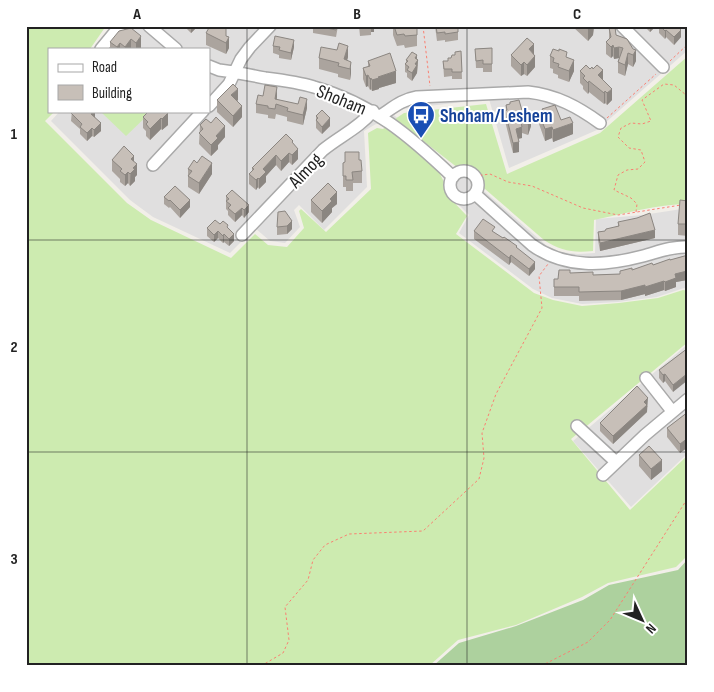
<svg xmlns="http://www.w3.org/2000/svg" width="714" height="692" viewBox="0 0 714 692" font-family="'Sofia Sans Condensed',sans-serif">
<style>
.residential{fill:#e0dfdf}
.grass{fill:#cdebb0}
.forest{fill:#add19e}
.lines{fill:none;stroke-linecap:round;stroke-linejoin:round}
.minor-casing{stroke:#a9a9a9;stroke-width:14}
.path{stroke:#fa8072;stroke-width:1;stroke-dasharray:2.5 2.5;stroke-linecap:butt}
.minor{stroke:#fff;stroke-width:11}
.wall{fill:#aba49e}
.shaded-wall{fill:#8b8681}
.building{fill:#c7bfb8;stroke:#8b8681}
.grid{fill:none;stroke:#222;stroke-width:1;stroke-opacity:0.55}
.labels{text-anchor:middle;stroke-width:4;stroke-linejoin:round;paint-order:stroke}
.street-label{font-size:19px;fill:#222;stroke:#fff}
.transit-label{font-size:19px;font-weight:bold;fill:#164399;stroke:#fff;text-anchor:start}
.neatline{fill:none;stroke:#222;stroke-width:2}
.grid-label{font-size:16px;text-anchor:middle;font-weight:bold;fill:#222}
</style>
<rect width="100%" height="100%" fill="#f2efe9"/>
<!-- residential -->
<path class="residential" d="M111,26H688V50L597,130L509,168L489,99L402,109L394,115L452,167L484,191L546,245L560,252L578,254L595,253L596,219L643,215L688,208V289L684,288L657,297L618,302L582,304L552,298L533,289L459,233L469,215L449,195L447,186L439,169L386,121L382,124H376L364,131L367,187L324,230L299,205L294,210L300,227L285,243L270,241L255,228L230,253L153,217L130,200L51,121L60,111H209V49H95Z
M688,344V453L631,507L573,441Z"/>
<!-- grass -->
<path class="grass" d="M26,26H106L90,49H49V111H55L45,121L127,203L151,220L231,258L255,234L268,245L287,247L304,228L299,211L301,209L326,232L371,189L368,133L377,128L383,129L388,125L438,170L444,182L447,195L467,216L456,234L534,293L553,300L582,306L619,303L658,298L683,290L688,291V342L571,439L630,510L688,455V555L676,567L608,583L582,597L516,625L458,640L429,666H26Z
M688,56V204C657,204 624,214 594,220L593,251C573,253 561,251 544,240L485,189L395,119L404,113L486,104L507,174L600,133Z
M103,111H152L126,136L102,113Z"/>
<!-- forest -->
<path class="forest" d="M688,559V663L684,666H433L459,643L516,626L583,600L609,585L678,570Z"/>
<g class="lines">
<defs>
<path id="minor" d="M149,26L176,49
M622,26L663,67
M101,49L120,26
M209,66L219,70C235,72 250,75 265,78C281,80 298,82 314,87C373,104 410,136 453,177
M209,106L229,84L241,59L250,47L270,26
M380,116C394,107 401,100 417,97L528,92C556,95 578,107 600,123
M153,165L203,111
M450 185a14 14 0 1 1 28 0a14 14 0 1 1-28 0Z
M475,194L532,245C565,269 605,266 643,256C658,252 672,246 688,247
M242,235L323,150C340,136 359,128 373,111
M646,378L672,411
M577,426L616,462
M603,475L645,435L688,399"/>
</defs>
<!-- minor casing -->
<use href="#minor" class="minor-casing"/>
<!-- path -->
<path class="path" d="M423,26L430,86
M670,61L688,44
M607,118L656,74
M475,176L490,174L508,182L532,186L583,208L618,215L681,205
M636,212L637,204L631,198L614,190L618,175L627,170L638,169L645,162L641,150L629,148L618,137L621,128L631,123L642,124L651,121L642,100L664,84L674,85L686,95L688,93
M261,666L283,653L289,640L285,607L308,580L313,560L325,545L349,534L423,531L479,479L484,458L482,433L496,394L542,308L539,276L548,264
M541,666L588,642L610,620L684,504L688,495"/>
<!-- minor -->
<use href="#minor" class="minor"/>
</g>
<!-- wall -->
<path class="wall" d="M184,26H198L191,33Z
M313,26H338L336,37L313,33Z
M359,26H374V32H371V35L360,36Z
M393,26H417V46L405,48L404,45L397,46L393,35Z
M435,26H458V40L445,42V40L437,41Z
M572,26H594L593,35L588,41Z
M644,26H656L650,32Z
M659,26H677L681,37L674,45L666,37L665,39L659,33Z
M131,28L141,48L140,49H110V42Z
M609,28L616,35L627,39L636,61L633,67L628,64L625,76L618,73V62L619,58L614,59L613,56L611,58L606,54V42L609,39Z
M206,33L226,36L229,48L226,54L206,45Z
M273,46L294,47L291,60L279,58V55L273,53Z
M492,48V72H483V68H476L475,49Z
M461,51L462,79H452V76L444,77L443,61H448L455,55Z
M511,55H534L535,67L527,76L524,74L521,76L511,66Z
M550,56L567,57L574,71L569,82L558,78V75L553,73V69L550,68Z
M348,57L347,60L351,73L350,80L338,77V74L319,69V58Z
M417,59L418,60L417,73L412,81L407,77V73L405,72V64L406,62V60Z
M368,61L396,83L379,88V89L372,91L371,89L370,90L368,86L366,87L363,79V68L368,67Z
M580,71L603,80L612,100L607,105L605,103L604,104L589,92L588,94L583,89V86L580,83Z
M263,96L277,97V100L307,108L303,125L287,121V117L276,114L275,119L268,118V115L256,113V104Z
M217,100H238L237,101L242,117L233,127L217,112Z
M506,105L523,114L531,126L528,135L522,133V138L518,139L519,152L513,153L505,121Z
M542,109L561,120L573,134L553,142L552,138L545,141L539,124V113L542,112Z
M72,111H95V117L101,131L94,137L92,136L87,141L80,134V129L71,121Z
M166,111L168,125L162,130L161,129L150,140L146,136V131L143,128V117Z
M316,116L330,126L322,134L316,128Z
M200,125L225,137L218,145V149L211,156L199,144Z
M293,144L298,159L292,165L289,162L281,171L276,165L266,176V182L259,189L258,187L256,190L249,184V174L252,171V168Z
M345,152L359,160L362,171V183H353V191H346V187H343V163L345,162Z
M112,160L134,162L137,175L135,177V181L130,186L128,183L125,186L120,182V179L112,171Z
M188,169L212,174L199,194L188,187Z
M226,196L249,212L244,218L242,215L235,222L228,215V211L226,209Z
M164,197L190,207L180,218L170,207L169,208L164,204Z
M311,200L337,204L332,208V212L322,223L311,212Z
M688,201V236L678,235V224Z
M292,221V229L287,234L277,235V227Z
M618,222L655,238L600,251L598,240V232L605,231L618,226Z
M220,224L228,228L234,241L229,246L224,242L223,243L218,238L214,242L207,236V228Z
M474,231L495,233L517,248L535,269L529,276L511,262L509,265L474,239Z
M688,255V280H687L676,282V287L665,291L664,290L645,296V294L621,300L579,301V296H554V279H558L570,273L593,275L620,274V271L632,270L653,265Z
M688,348L673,392L665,381L663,383L659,378V370Z
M648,406L647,407V412L613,444L600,431V423Z
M688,412V447L680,453L667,437V428Z
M639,455L662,471L651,480L639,466Z"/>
<!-- shaded-wall -->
<path class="shaded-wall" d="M191,26H198L191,33Z
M226,26V42L229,37V48L226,54Z
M371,26H374V32H371Z
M591,26H594L593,35L588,41V29Z
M650,26H656L650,32Z
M666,30V37L665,39V31Z
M681,30V37L674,45V37Z
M141,36V48L140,49H136V43Z
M131,39V49H125V47Z
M294,40V47L291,60V53Z
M120,43V49H117V47Z
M534,44V55L529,49Z
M613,45V56L611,58V47Z
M348,46V57L345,68L344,59Z
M619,47V58L614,59V48Z
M636,50V61L633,67V55Z
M628,53V64L625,76V65Z
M417,55V61L418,60L417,73L412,81V73L415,58Z
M535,56V67L527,76V65Z
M574,60V71L569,82V71Z
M351,62V73L350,80V69Z
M524,62V74L521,76V65Z
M603,70V81L598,75Z
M396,71V83L379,88V89L372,91V80L378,77Z
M368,75V86L366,87V76Z
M371,78V89L370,90V79Z
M589,81V92L588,94V83Z
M277,87V97L275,109V99Z
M238,89V100L231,107V95Z
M612,89V100L607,105V93Z
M605,91V103L604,104V93Z
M307,99V108L303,125V115Z
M242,106V117L233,127V116Z
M93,111H95V117L91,121V114Z
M168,113V125L162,130V119Z
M531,116V126L528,135V124Z
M161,118V129L150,140V129Z
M330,118V126L322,134V127Z
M101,123V131L94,137V130Z
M573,123V134L553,142V130Z
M225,126V137L218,145V149L211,156V145L216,136Z
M522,127V138L516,139V129Z
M552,127V138L545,141V129Z
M92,128V136L87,141V133Z
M519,142V152L513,153V143Z
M298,149V159L292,165V155Z
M289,153V162L281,171V161Z
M276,155V165L266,176V182L259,189V179L263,169Z
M134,156V167L137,164V175L135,177V181L130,186L131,159Z
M212,163V174L199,194V183Z
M128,172V183L125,186V175Z
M258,178V187L256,190V180Z
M337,192V204L332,208V212L322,223V211L330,199Z
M190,200V207L180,218V210Z
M249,205V212L244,218V210Z
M242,208V215L235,222V214Z
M292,221V229L287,234V226Z
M655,230V238L600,251V243Z
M218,231V238L214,242V235Z
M224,234V242L223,243V236Z
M234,234V241L229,246V239Z
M511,255V262L509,265V258Z
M535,262V269L529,276V269Z
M687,271V280L676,282V287L665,291V282L675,274Z
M664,281V290L645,296V287Z
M645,285V294L621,300V291Z
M688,373V380L673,392V385Z
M665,374V381L663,383V375Z
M648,398L647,412L613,444V436Z
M688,438V447L680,453V444Z
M662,460V471L651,480V469Z"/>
<!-- building -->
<path class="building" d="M210,26H226V36L229,37L226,43L206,33Z
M317,26H337L336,30Z
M394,26H417V35L405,36L404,34L397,35Z
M436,26H458V32L445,34V32L437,33Z
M584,26H591L588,29Z
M660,26H677L681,30L674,37L666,30L665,31Z
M615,27L616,35L627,39L633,49L636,50L633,55L628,53L625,65L618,62L623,48L619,47L614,48L613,45L611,47L606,42L611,37L609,28Z
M131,28L141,36L136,43L131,39L125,47L120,43L117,47L110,42L119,31Z
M275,36L294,40L291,53L279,50L280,47L273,46Z
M527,38L534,44L529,49L535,56L527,65L524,62L521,65L511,55Z
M339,43L348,46L344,59L351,62L350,69L338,66L339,63L319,58L321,47L337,50Z
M492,48V64H483V60L476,61L475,49Z
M553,49L559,51V49L567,52L566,57L574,60L569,71L558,67L559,64L553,62L554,58L550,56Z
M461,51L462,72H452V69H444L443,61H448V58H451L452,55H455V52Z
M412,52L417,55L415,58L418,60L415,64L417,65L412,73L407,70L409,67L405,64L408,61L406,60Z
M390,53L396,71L378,77L379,78L372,80L371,78L370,79L368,75L366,76L363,68L370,66L368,61Z
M586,65L590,69L592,67L593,69L597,65L603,70L598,75L612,89L607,93L605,91L604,93L589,81L588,83L583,78L585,76L580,71Z
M233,84L238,89L231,95L242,106L233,116L217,100Z
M265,85L277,87L275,99L298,104L300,97L307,99L303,115L287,111L288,108L276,104L275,109L268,108V106L256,104L258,95L263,96Z
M519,100L523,114L531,116L528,124L521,122L522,127L516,129L519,142L513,143L505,111L507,110L506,105L510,104V102Z
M555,105L561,120L570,117L573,123L553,130L552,127L545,129L539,113L543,111L542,109Z
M322,110L330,118L322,127L316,120L318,118L316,116Z
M73,111H93L91,114L101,123L94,130L92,128L87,133L80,127L82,124L71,113Z
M149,111H166L168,113L162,119L161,118L150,129L146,124L148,122L143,117Z
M216,117L225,126L216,136L218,138L211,145L199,133L203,129L200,125L206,119L211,123Z
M286,134L293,141L292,142L298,149L292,155L289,153L281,161L276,155L263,169L266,172L259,179L258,178L256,180L249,174L254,169L252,168Z
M124,146L134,156L131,159L137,164L133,168L135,169L130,174L128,172L125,175L120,171L122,169L112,160Z
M345,152H359V160H361L362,171L352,172L353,180H346V176H343V163L345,162Z
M202,156L212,163L199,183L188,176L192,171L188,169L194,160L197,163Z
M328,183L337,192L330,199L332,201L322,211L311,200Z
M175,186L190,200L180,210L170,200L169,201L164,197Z
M232,190L249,205L244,210L242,208L235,214L228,208L231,205L226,201L229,199L226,196Z
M680,200L688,201V224H678Z
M285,211L292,221L287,226L277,227L278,212Z
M650,213L655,230L600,243L598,232L605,231L606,229L619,226L618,222L637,218Z
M483,219L495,227L492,231L503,238L504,237L517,246L516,247L535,262L529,269L511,255L509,258L474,231Z
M215,220L220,224L223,221L228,225L227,227L234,234L229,239L224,234L223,236L218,231L214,235L207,228Z
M688,255V271H687L675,274L676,278L665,282L664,281L645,287V285L621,291L579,292V287H554V279H558L559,270H570V273L593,272V275L620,274V271L632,268V270L652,263L653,265L670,259V260Z
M688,348V373L673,385L665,374L663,375L659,370Z
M637,386L648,398L644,402L647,405L613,436L600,423Z
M688,412V438L680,444L667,428Z
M649,446L662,460L651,469L639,455Z"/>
<!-- grid -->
<path class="grid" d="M247,26V666M467,26V666M26,240H688M26,452H688"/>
<!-- icons -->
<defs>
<symbol id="bus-pin" viewBox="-11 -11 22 30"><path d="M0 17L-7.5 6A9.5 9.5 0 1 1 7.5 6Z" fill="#1a4fb4" stroke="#fff"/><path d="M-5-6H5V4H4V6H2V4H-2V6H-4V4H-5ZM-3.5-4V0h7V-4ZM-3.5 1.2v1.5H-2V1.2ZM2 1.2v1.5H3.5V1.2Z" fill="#fff"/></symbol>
</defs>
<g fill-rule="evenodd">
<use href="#bus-pin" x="405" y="99" width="32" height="43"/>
</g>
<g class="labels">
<!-- street labels -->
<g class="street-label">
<text transform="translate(342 99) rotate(22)" y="7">Shoham</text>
<text transform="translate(305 170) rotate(-46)" y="7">Almog</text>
</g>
<!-- transit labels -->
<g class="transit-label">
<text x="440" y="122">Shoham/Leshem</text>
</g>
</g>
<!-- border -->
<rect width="714" height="692" fill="none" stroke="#ffffff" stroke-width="55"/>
<!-- legend -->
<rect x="48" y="48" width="162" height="65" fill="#ffffff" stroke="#a7a7a7"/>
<rect x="58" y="64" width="25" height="8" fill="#ffffff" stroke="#a7a7a7"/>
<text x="92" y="72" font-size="15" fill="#222222">Road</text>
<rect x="58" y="85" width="25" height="15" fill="#c7bfb8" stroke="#a7a7a7"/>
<text x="92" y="98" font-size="15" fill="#222222">Building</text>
<!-- north arrow -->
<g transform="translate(642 620) rotate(134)" stroke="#ffffff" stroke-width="4" paint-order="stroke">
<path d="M0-4L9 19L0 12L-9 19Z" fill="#222222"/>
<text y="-8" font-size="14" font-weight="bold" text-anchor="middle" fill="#222222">N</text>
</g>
<rect x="28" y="28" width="658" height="636" class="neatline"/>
<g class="grid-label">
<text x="137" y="19">A</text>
<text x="357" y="19">B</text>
<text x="577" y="19">C</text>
<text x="14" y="139">1</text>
<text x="14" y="352">2</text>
<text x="14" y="564">3</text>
</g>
</svg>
